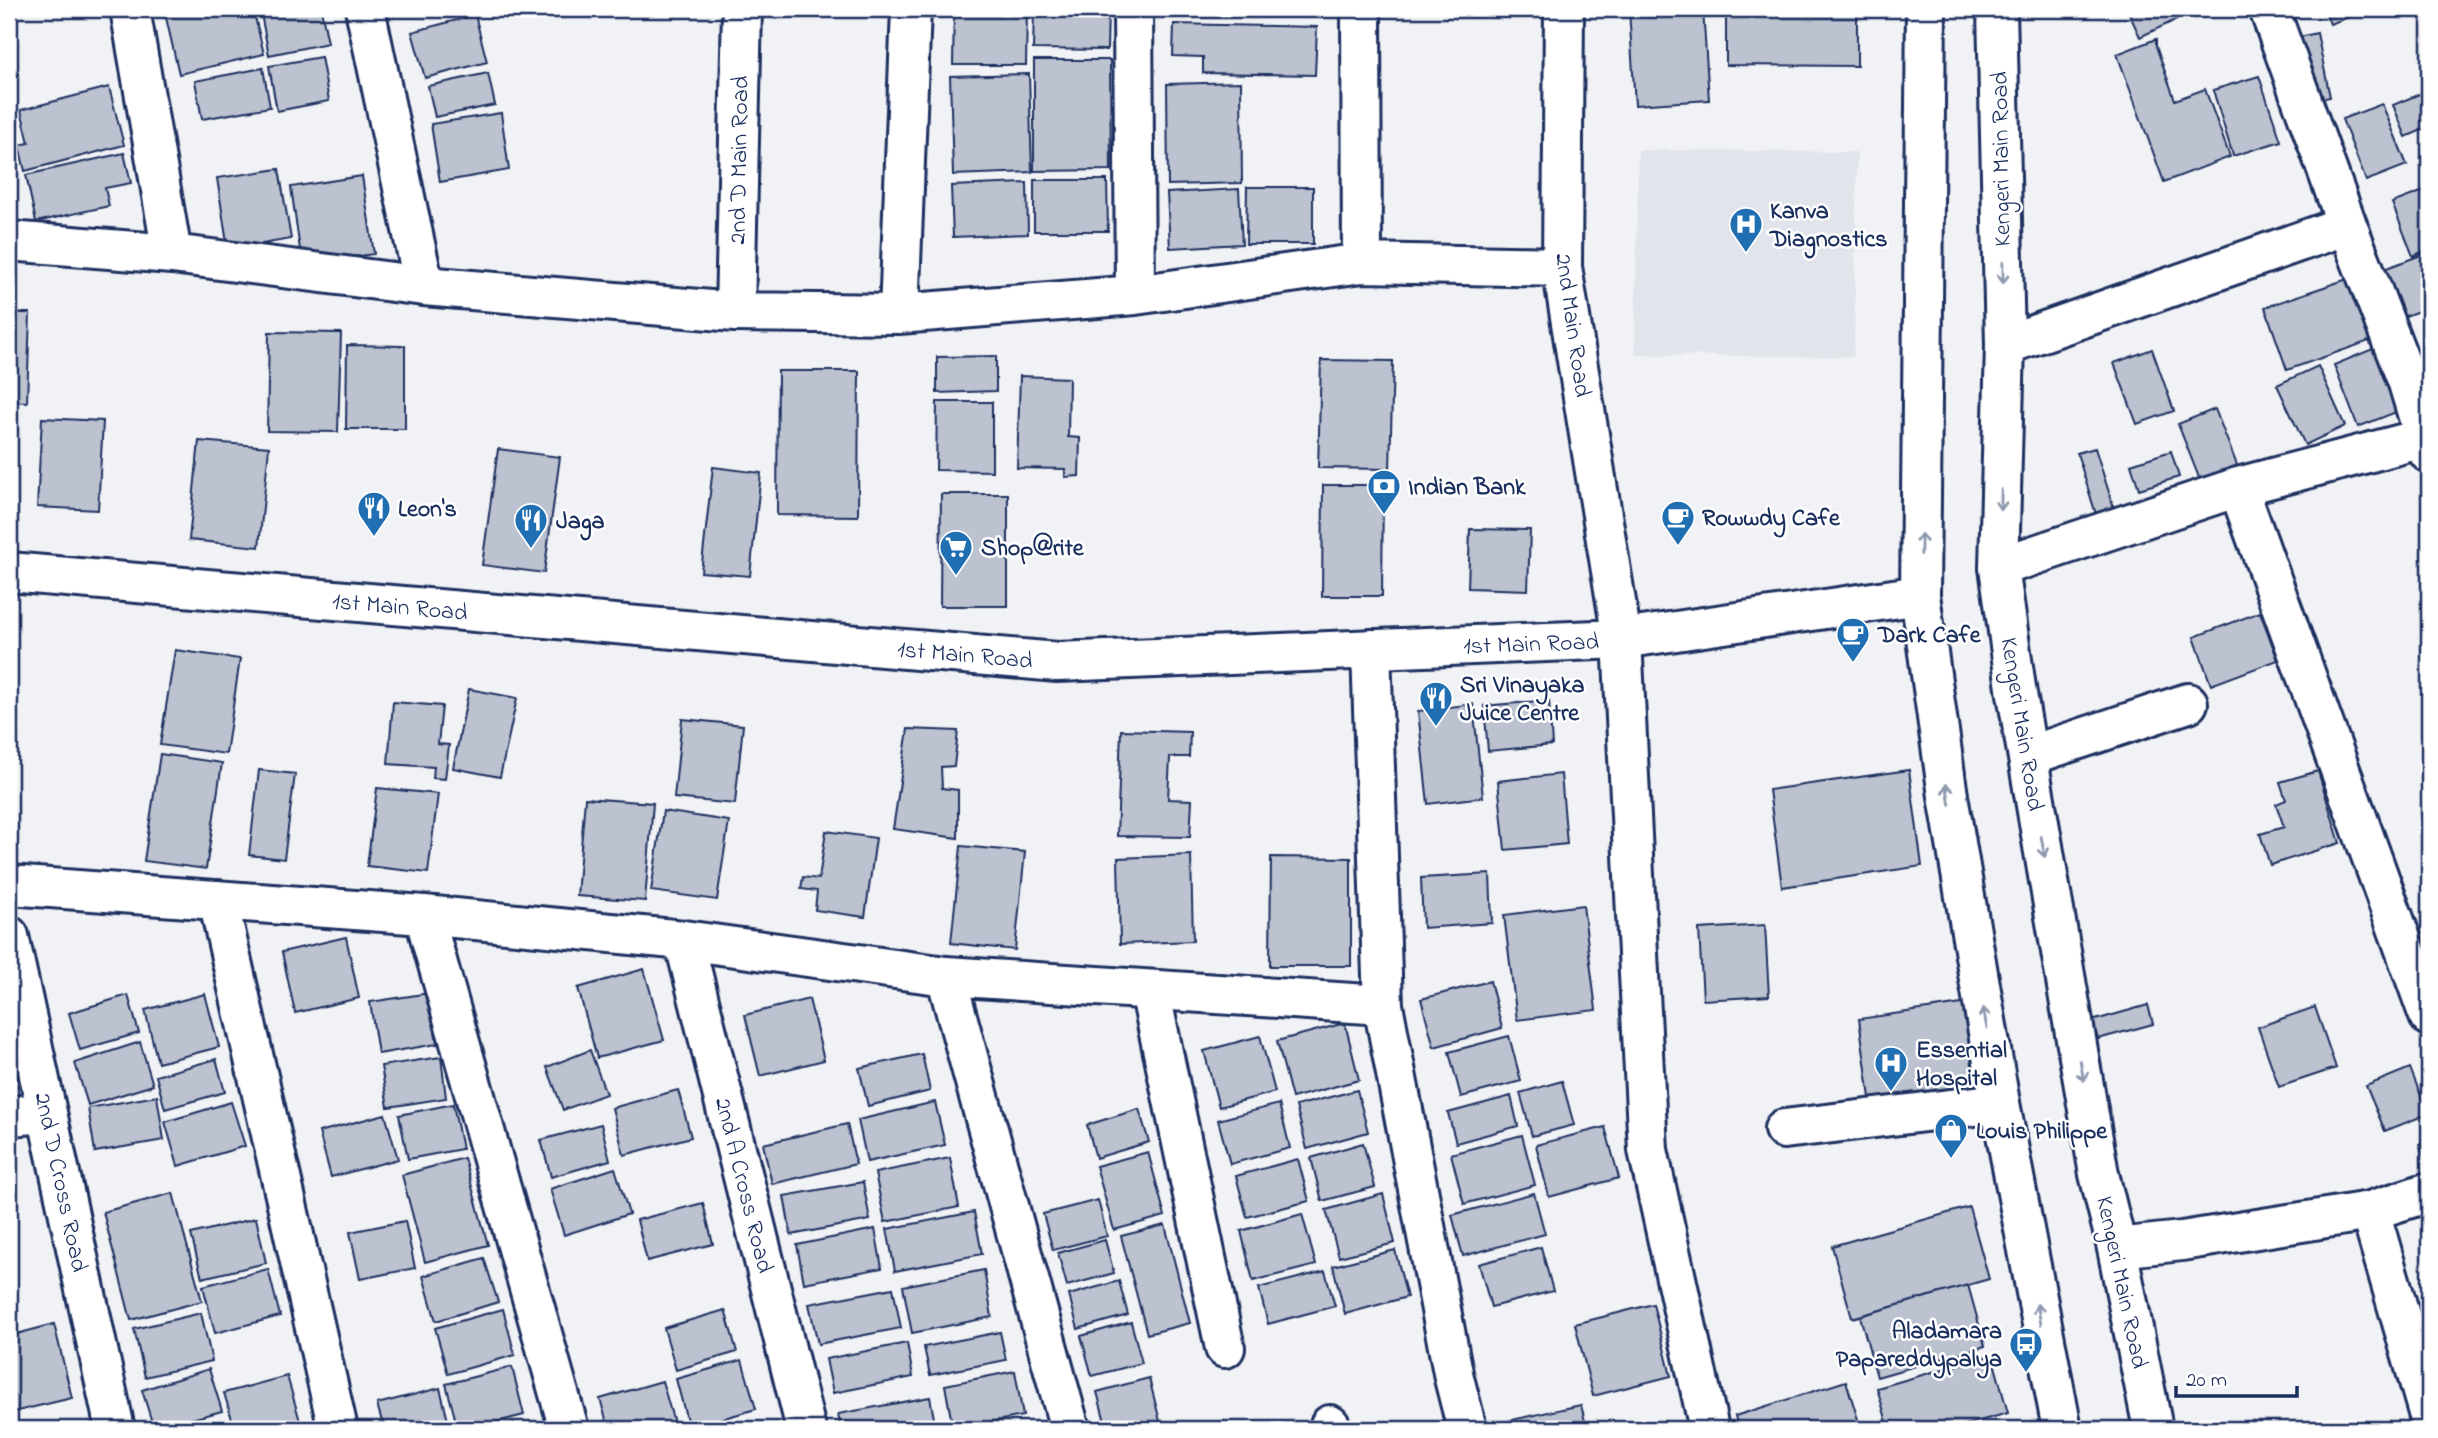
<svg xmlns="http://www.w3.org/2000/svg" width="2438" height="1438" viewBox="0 0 2438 1438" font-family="'Indie Flower',sans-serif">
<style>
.built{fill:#e1e4ea}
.green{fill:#d2d6df;stroke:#76829e;stroke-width:2}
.building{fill:#bcc2d0;stroke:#1b2f5e;stroke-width:2}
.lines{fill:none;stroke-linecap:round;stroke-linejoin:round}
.minor-casing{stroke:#1b2f5e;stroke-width:44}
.major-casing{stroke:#1b2f5e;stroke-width:44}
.minor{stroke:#fff;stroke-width:38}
.major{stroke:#fff;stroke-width:38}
.oneway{stroke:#8d97ae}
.labels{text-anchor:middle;stroke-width:5;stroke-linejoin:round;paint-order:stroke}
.street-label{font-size:24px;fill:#1b2f5e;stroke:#fff}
.poi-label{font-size:24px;font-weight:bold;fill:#1b2f5e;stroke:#fff;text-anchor:start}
</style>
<rect width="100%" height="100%" fill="#f1f2f5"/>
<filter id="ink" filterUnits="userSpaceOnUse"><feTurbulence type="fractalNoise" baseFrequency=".0143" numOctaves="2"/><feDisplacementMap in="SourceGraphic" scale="14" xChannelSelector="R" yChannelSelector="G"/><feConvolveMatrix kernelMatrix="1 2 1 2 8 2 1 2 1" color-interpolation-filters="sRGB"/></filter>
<g filter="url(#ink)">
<!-- built -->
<path class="built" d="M1638,150L1857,152L1854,357L1635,355Z"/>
<!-- green -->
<path class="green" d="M9,1027L25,1086L9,1087Z"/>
<!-- building -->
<path class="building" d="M164,9H253L264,54L179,74Z
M260,9H321L328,43L269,55Z
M954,9H1027L1026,65H953Z
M1034,9H1108L1107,50L1033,49Z
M1174,9H1236V16L1174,17Z
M1249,9H1273V13L1249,14Z
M1629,9H1703L1709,100L1635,105Z
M2127,9H2178L2182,17L2140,37Z
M2324,9H2371L2330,24Z
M1726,11H1857V66L1726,65Z
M475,15L487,62L425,78L412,32Z
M1174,24L1317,27L1315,75L1203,73V57L1173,56Z
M2317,33L2330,97L2309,101L2295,38Z
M2156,39V46L2175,100L2205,89L2230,157L2164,182L2117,54Z
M321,57L329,101L277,111L269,66Z
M1034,60H1110L1111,170L1034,171Z
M263,68L270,107L202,119L195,81Z
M488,73L495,105L435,117L428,86Z
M1029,74L1032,172L953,175L950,76Z
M2259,76L2281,141L2233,156L2213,90Z
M1241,82L1242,183L1168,185L1167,84Z
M109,87L124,145L25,171L19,145L29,143L21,110Z
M2429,90V127L2406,137L2393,105Z
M2382,104L2407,165L2366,181L2342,119Z
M501,113L509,170L440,182L431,124Z
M124,153L131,183L105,188L109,206L36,222L26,175Z
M279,169L291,239L228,250L217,178Z
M362,176L374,254L302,264L291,187Z
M1034,180H1107L1108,231H1034Z
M1027,183L1028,234L953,237L951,186Z
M1247,187H1313V244H1246Z
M1239,189L1242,244L1170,248L1167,193Z
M2429,189V249L2413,256L2392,203Z
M2429,252V307L2403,317L2384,269Z
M2356,276L2378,338L2287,370L2265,307Z
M2429,311V335L2421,315Z
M9,313H30L27,402L9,401Z
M269,332L341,333L338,432L267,431Z
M347,345L405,346V429H346Z
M2380,346L2404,409L2358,427L2334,365Z
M2152,349L2174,411L2137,424L2114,363Z
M996,356V391L937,393V357Z
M1321,360L1393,361L1390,469L1318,468Z
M2318,366L2345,426L2305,445L2277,385Z
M778,371H859L858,516L777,515Z
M1020,376L1069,378L1068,437L1080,438L1079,476L1065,477V469L1017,468Z
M937,402H992V471L936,470Z
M2215,409L2242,478L2205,493L2178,424Z
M42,418L103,421L98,510L37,507Z
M199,441L269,447L259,547L189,540Z
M2095,448L2117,518L2099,524L2077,453Z
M498,449L560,457L544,573L482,565Z
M2171,451L2179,477L2139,489L2131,464Z
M713,467L761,473L750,576L701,572Z
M1323,485H1383L1382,596H1322Z
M941,494H1008V606H940Z
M1470,529L1530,530L1528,590L1468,588Z
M2260,612L2278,660L2211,685L2194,637Z
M175,650L240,659L226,754L160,745Z
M469,689L517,698L500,777L453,768Z
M1549,700L1552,745L1488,751L1484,706Z
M393,702L442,706L438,744L449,745L445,779L433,778L434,767L388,764Z
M1473,704L1483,797L1428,804L1418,711Z
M682,719L743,725L735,804L674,798Z
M908,729L958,731L954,766L941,767L942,788L958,790V838L893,829Z
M1121,730L1190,732L1189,757H1170L1168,799L1192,800L1190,837L1117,836Z
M160,754L222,763L206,869L144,861Z
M259,770L295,774L284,859L249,855Z
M1909,770L1922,866L1782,887L1769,790Z
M2318,771L2340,843L2270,865L2260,834L2284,827L2276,804L2286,800L2280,782Z
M1561,774L1567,844L1505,850L1498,781Z
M377,788L438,794L428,873L367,866Z
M585,798L653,803L645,901L577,896Z
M663,811L729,821L717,900L651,891Z
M826,831L876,838L865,917L815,910L817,891L801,889L803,877L819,879Z
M961,846L1025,852L1015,950L951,943Z
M1191,855L1193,941L1120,944L1118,858Z
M1271,857L1351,858V966H1270Z
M1490,874L1492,923L1423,928L1421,878Z
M1583,905L1596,1010L1517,1020L1504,915Z
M1765,925L1769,996L1703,1000L1699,929Z
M346,937L359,998L295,1013L282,952Z
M644,969L664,1040L597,1058L578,988Z
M1490,981L1502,1028L1434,1047L1421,999Z
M430,993L437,1044L378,1054L370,1002Z
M205,994L219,1047L158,1063L145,1010Z
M128,995L139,1033L80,1050L69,1013Z
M809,999L824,1060L760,1076L745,1015Z
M1976,1002L1989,1096L1872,1112L1859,1019Z
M2148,1005L2153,1024L2098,1039L2092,1021Z
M2315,1007L2336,1068L2279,1087L2258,1027Z
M1345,1023L1359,1080L1292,1098L1277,1041Z
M1260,1036L1275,1092L1219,1107L1204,1051Z
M1509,1036L1521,1081L1461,1097L1449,1052Z
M140,1042L153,1085L88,1105L75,1063Z
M590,1050L606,1094L563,1110L547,1067Z
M922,1054L930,1091L868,1106L859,1068Z
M441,1057L446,1098L388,1107L381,1066Z
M216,1059L225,1092L165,1109L156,1076Z
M2410,1068L2428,1114L2385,1131L2366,1086Z
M1562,1081L1574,1125L1532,1136L1520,1093Z
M678,1090L691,1137L624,1155L612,1108Z
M1357,1090L1368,1132L1307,1149L1296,1106Z
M157,1096L164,1140L95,1152L88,1108Z
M1511,1096L1518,1126L1456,1143L1448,1113Z
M231,1102L245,1146L178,1166L165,1122Z
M935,1102L945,1145L867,1162L858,1120Z
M453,1104L462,1149L408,1159L399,1115Z
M1279,1104L1290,1148L1230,1164L1218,1120Z
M1139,1109L1149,1142L1096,1158L1087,1125Z
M385,1114L398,1159L331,1177L319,1132Z
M601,1124L610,1160L551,1177L541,1140Z
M847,1124L856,1164L772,1184L763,1144Z
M1605,1127L1619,1178L1549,1197L1536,1145Z
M1522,1135L1535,1185L1464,1204L1451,1154Z
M2429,1140V1168L2419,1145Z
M1363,1143L1375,1187L1322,1201L1311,1158Z
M1148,1152L1165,1216L1114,1230L1096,1166Z
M464,1158L488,1245L425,1262L402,1175Z
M950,1158L959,1207L885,1222L875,1173Z
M1298,1159L1309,1201L1247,1217L1236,1176Z
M615,1168L629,1214L564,1235L550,1189Z
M863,1182L870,1220L791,1235L784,1196Z
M173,1193L202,1301L131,1320L103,1212Z
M1534,1193L1545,1234L1463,1256L1452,1215Z
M1383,1194L1395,1243L1339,1257L1326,1210Z
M1098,1200L1107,1236L1053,1250L1043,1214Z
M703,1203L713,1244L647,1261L637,1220Z
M1969,1207L1989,1279L1852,1318L1832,1246Z
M974,1212L982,1254L895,1271L887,1229Z
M1302,1214L1316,1265L1253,1281L1241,1231Z
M256,1218L266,1263L202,1278L191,1234Z
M405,1221L415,1268L360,1279L350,1232Z
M1165,1225L1190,1323L1147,1334L1121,1236Z
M875,1229L882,1268L804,1283L797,1245Z
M1105,1240L1114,1273L1067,1286L1058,1253Z
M1541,1247L1553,1291L1491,1307L1479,1264Z
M1395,1250L1407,1297L1345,1314L1333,1266Z
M484,1258L498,1302L436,1321L423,1276Z
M268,1269L280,1316L215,1333L203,1286Z
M984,1270L992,1317L912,1333L903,1286Z
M1325,1271L1335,1306L1268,1324L1259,1288Z
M1119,1281L1128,1315L1078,1329L1069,1295Z
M1968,1285L1985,1346L1877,1377L1860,1316Z
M893,1288L901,1328L818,1344L809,1304Z
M1653,1304L1671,1376L1593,1396L1575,1324Z
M503,1309L515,1355L448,1374L435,1328Z
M725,1310L737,1352L676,1370L664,1328Z
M201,1313L212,1361L145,1377L134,1329Z
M1131,1322L1142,1363L1092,1376L1081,1336Z
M54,1324L72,1398L9,1413V1336Z
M1000,1332L1006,1360L930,1375L924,1347Z
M907,1343L913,1377L833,1393L826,1359Z
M1992,1355L2008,1413L1951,1429H1889L1877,1388Z
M742,1360L756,1409L689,1428L676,1379Z
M512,1367L524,1415L469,1429H458L446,1384Z
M209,1369L222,1411L154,1429L142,1390Z
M1015,1371L1023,1416L953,1429L945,1385Z
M287,1376L300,1421L268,1429H235L224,1393Z
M1149,1378L1162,1429H1107L1097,1392Z
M662,1381L675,1426L664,1429H609L600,1399Z
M1846,1381L1861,1429H1739L1735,1416Z
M440,1388L450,1429H384L377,1404Z
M930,1397L936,1429H841L838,1414Z
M1581,1405L1587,1429H1509L1507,1421Z
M222,1421L224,1429H179Z
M753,1422L755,1429H723Z
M514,1423L516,1429H494Z"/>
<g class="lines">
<defs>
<path id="minor" d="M130,9L172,254
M365,9L424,286
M1133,9L1135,295
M1361,9L1362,263
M1564,9L1562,267L1622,639L1648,1150L1709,1429
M2269,9L2347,225
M9,241L172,254L424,286L735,312L899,314L1135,295L1362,263L1562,267
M735,312L742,9
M899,314L911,9
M2005,345L2347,225L2408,383L2429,453
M2424,438L2238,487L2429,1016
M1999,567L2238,487
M2028,756L2188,703
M9,885L424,915L684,940L946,976L1383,1005L1371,649
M218,900L338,1429
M424,915L569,1429
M9,936L115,1429
M684,940L806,1429
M946,976L1070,1429
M1150,990L1225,1348
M1383,1005L1454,1378L1467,1429
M9,1116L47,1113
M1784,1129L2000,1103
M2370,1211L2429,1416
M2117,1248L2182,1241L2370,1211L2429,1192
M1330,1425L1331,1429"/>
<path id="major" d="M1926,9L1920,595L1948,796L2000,1103L2062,1429
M1997,9L2005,345L1999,567L2016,688L2099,1174L2117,1248L2153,1429
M9,572L1057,662L1622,639L1920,595"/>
</defs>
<!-- minor casing -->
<use href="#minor" class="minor-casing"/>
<!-- major casing -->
<use href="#major" class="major-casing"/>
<!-- minor -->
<use href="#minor" class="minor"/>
<!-- major -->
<use href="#major" class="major"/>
</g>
<!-- one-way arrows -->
<defs><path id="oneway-shaft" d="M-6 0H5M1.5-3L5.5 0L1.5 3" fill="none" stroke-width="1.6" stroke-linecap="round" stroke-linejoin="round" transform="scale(1.75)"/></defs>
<g class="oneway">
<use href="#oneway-shaft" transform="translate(2003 273) rotate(89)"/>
<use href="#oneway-shaft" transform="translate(2001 500) rotate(91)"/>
<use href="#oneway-shaft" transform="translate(1921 544) rotate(-89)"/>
<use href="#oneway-shaft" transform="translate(1948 794) rotate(-99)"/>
<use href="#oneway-shaft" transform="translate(2043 847) rotate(80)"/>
<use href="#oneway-shaft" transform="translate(1985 1018) rotate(-100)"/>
<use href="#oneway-shaft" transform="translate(2082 1071) rotate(80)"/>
<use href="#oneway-shaft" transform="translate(2039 1314) rotate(-101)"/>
</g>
</g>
<!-- icons -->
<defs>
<symbol id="hospital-pin" viewBox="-11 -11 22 30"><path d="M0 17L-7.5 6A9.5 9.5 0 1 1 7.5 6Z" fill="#1f6fb2" stroke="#fff"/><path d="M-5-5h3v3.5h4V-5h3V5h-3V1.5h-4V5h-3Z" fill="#fff"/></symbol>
<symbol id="bank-pin" viewBox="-11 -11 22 30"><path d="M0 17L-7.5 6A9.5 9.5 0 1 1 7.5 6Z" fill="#1f6fb2" stroke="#fff"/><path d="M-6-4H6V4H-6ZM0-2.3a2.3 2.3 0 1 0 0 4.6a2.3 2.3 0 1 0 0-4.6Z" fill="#fff"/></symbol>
<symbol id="restaurant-pin" viewBox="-11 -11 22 30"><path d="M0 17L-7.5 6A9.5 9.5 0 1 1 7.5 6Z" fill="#1f6fb2" stroke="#fff"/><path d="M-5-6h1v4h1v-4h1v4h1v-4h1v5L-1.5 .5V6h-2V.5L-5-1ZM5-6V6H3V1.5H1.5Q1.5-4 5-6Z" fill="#fff"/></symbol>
<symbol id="cafe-pin" viewBox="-11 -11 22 30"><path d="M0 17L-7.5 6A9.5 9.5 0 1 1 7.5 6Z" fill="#1f6fb2" stroke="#fff"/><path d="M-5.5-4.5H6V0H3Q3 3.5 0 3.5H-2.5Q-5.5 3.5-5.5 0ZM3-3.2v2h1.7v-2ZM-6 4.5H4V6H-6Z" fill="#fff"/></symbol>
<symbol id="supermarket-pin" viewBox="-11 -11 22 30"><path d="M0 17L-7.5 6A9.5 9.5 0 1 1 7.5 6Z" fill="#1f6fb2" stroke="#fff"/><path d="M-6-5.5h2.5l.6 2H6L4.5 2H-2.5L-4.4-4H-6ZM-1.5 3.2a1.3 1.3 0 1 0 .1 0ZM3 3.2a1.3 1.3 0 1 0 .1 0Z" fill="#fff"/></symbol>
<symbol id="shop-pin" viewBox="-11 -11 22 30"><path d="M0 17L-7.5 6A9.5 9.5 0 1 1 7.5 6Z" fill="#1f6fb2" stroke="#fff"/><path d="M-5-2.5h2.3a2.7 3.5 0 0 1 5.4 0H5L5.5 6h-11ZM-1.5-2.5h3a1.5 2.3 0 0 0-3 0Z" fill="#fff"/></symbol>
<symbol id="bus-pin" viewBox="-11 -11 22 30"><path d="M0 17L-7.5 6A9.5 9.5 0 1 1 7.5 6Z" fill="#1f6fb2" stroke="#fff"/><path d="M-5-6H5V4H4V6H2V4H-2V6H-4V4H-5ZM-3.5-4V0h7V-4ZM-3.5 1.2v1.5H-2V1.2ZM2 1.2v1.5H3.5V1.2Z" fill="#fff"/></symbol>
</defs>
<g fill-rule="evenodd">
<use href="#hospital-pin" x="1727" y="205" width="38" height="52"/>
<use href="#bank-pin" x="1365" y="467" width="38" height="52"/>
<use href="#restaurant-pin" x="355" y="489" width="38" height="52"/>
<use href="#cafe-pin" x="1659" y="498" width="38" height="52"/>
<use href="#restaurant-pin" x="512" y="501" width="38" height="52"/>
<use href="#supermarket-pin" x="937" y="528" width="38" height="52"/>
<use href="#cafe-pin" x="1834" y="615" width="38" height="52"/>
<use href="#restaurant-pin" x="1417" y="679" width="38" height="52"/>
<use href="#hospital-pin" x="1872" y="1044" width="38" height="52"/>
<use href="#shop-pin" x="1932" y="1111" width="38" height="52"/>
<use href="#bus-pin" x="2007" y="1325" width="38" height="52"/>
</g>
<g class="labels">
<!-- street labels -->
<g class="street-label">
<text transform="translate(2000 159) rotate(-91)" y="8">Kengeri Main Road</text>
<text transform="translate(738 160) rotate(-89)" y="8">2nd D Main Road</text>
<text transform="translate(1574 325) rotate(82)" y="8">2nd Main Road</text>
<text transform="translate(400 606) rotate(5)" y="8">1st Main Road</text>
<text transform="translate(1531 643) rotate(-2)" y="8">1st Main Road</text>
<text transform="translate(965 654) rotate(5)" y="8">1st Main Road</text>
<text transform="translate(2023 724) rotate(81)" y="8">Kengeri Main Road</text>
<text transform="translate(62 1182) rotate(78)" y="8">2nd D Cross Road</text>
<text transform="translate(745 1185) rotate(76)" y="8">2nd A Cross Road</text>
<text transform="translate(2123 1282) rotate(78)" y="8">Kengeri Main Road</text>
</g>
<!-- poi labels -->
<g class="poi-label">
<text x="1770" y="218">Kanva<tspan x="1770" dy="28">Diagnostics</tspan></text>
<text x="1408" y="494">Indian Bank</text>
<text x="398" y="516">Leon's</text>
<text x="1702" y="525">Rowwdy Cafe</text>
<text x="556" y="528">Jaga</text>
<text x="981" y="555">Shop@rite</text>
<text x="1878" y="642">Dark Cafe</text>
<text x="1460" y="692">Sri Vinayaka<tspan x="1460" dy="28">Juice Centre</tspan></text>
<text x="1916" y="1057">Essential<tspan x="1916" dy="28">Hospital</tspan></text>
<text x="1976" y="1138">Louis Philippe</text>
<text x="2002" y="1338" text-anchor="end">Aladamara<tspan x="2002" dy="28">Papareddypalya</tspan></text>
</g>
</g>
<!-- margin -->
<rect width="2438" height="1438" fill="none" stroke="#fff" stroke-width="35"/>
<rect x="18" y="18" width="2403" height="1403" fill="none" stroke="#1b2f5e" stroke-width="2.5" filter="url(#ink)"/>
<!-- scale -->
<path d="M2176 1386v10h121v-10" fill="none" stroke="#1b2f5e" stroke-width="3.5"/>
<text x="2186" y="1386" font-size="21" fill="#1b2f5e" stroke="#ffffff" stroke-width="5" paint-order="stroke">20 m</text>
</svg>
